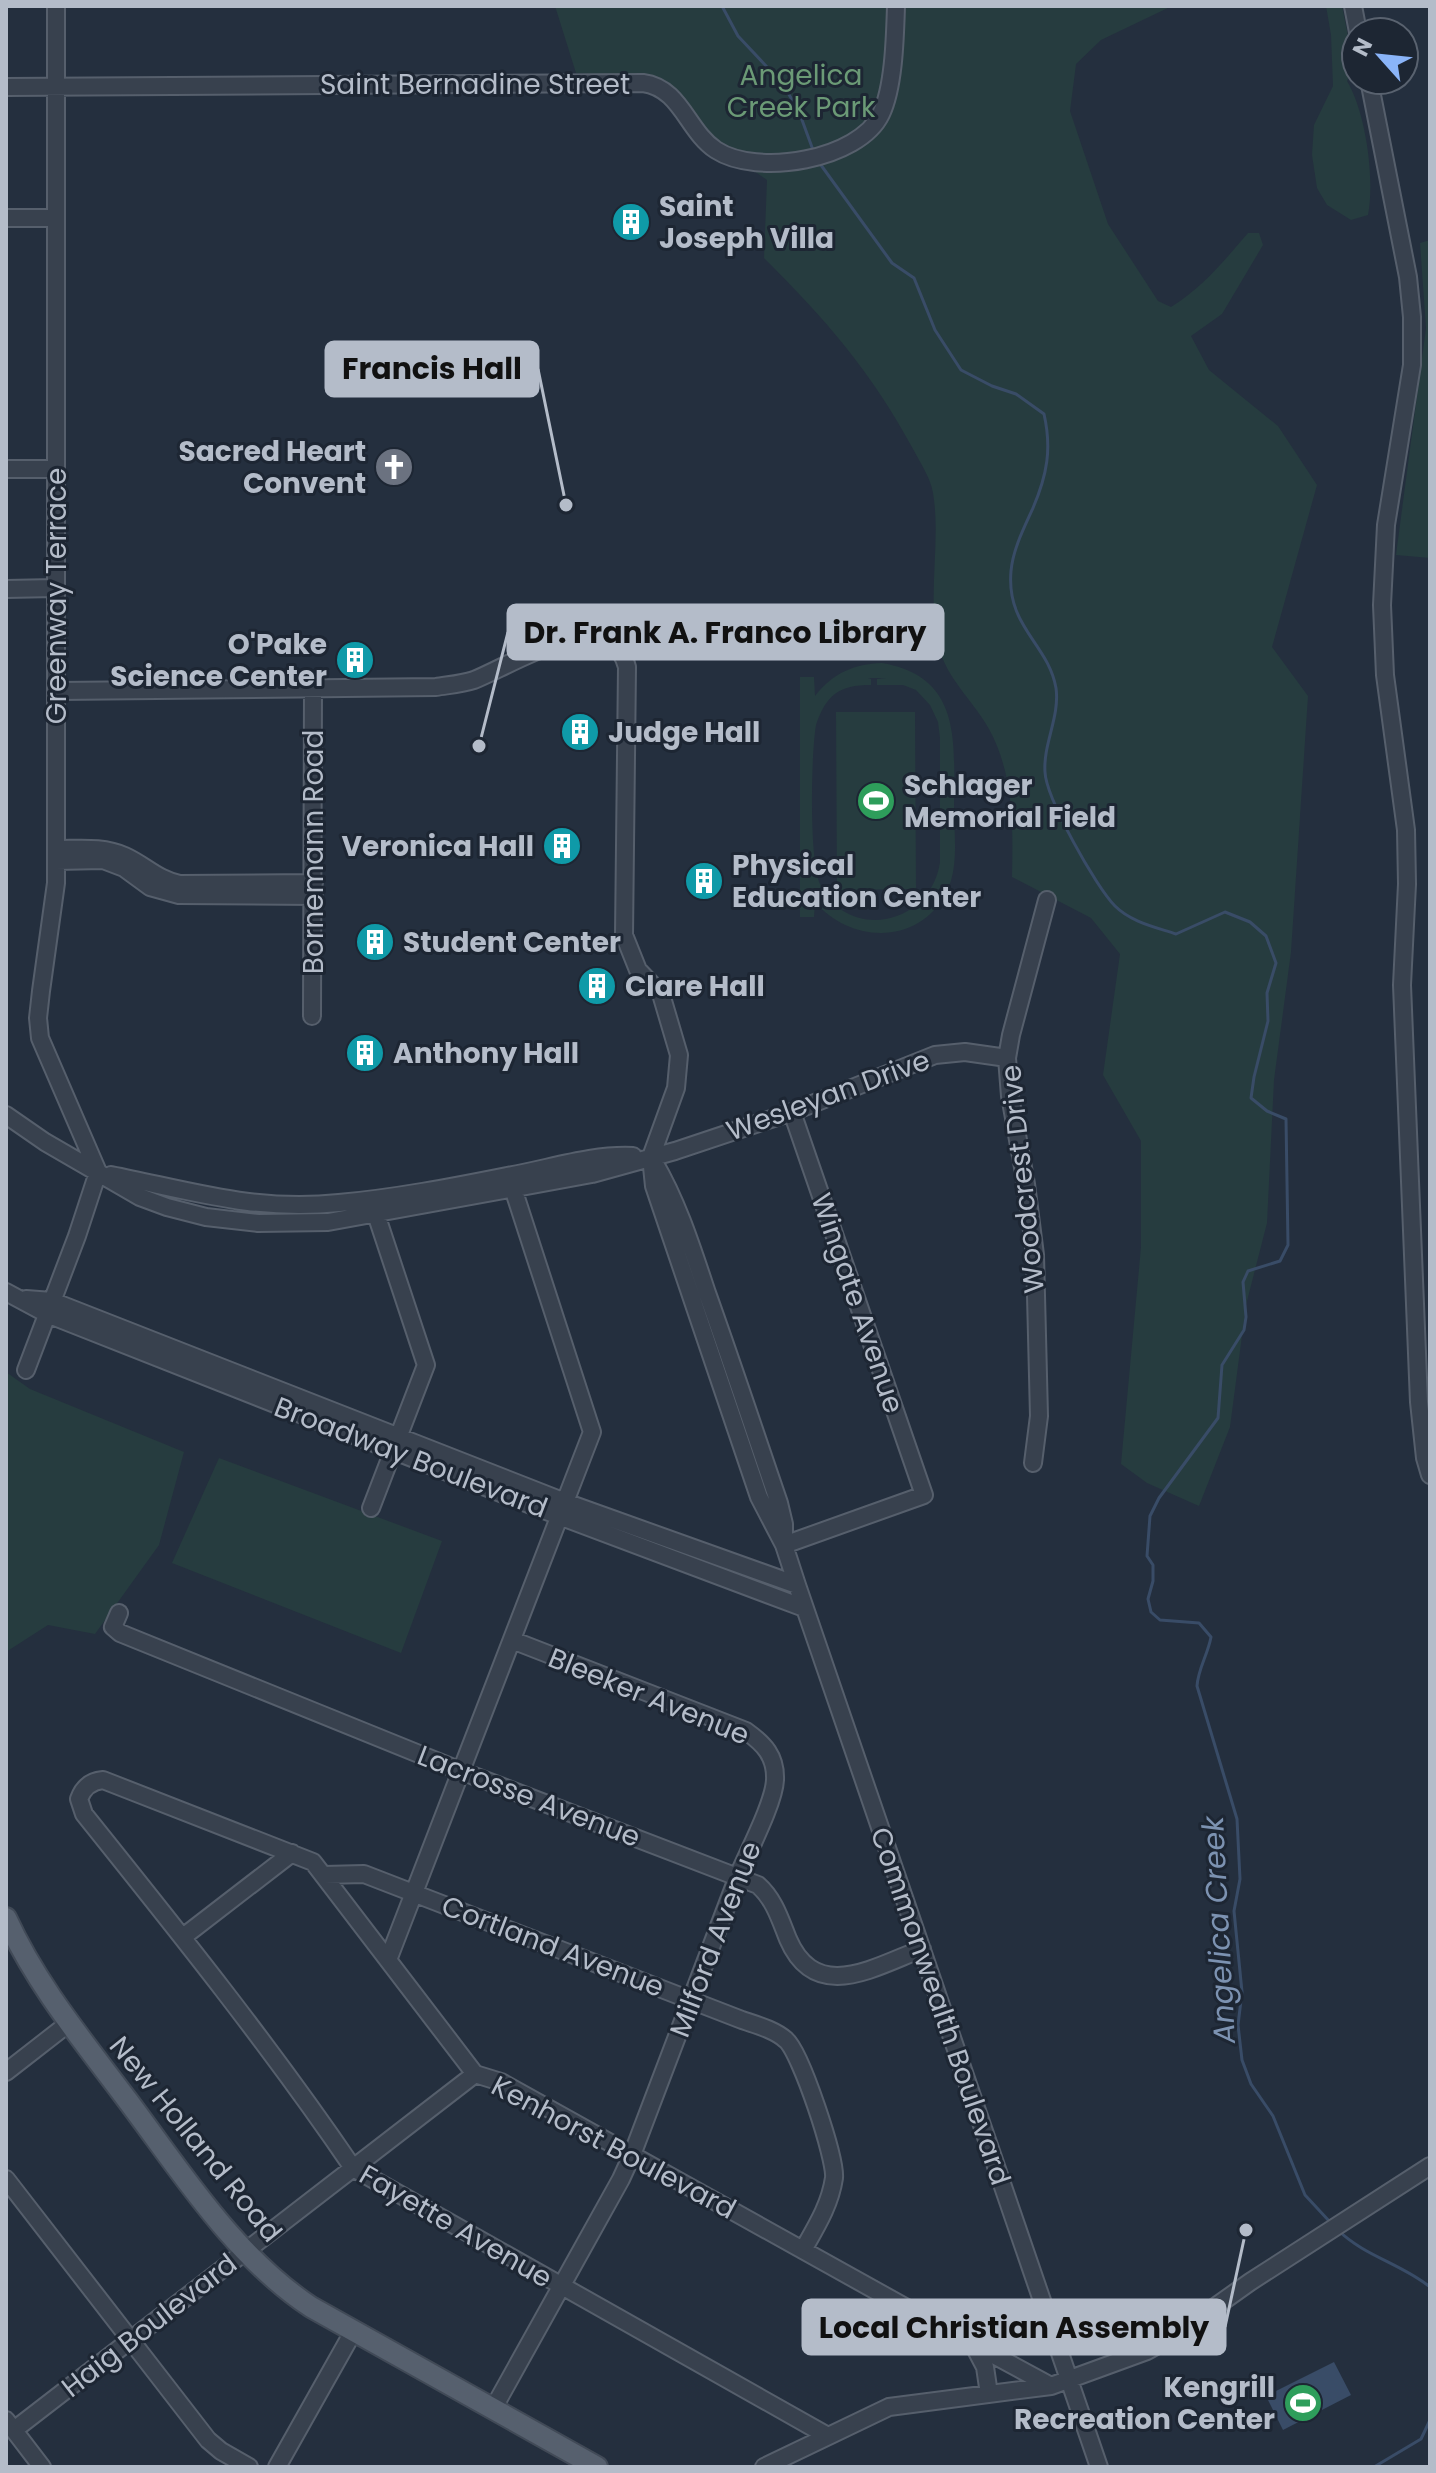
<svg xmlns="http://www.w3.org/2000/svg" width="1436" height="2473" viewBox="0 0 1436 2473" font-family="Poppins,sans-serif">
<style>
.green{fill:#263c3f;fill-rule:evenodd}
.water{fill:#394c67}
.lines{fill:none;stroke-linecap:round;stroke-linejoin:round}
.stream{stroke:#394c67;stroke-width:3}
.minor-casing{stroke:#565f6c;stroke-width:20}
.major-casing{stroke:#414a57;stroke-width:24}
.minor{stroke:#38414e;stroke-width:16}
.major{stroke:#56606e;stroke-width:20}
.labels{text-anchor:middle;stroke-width:6;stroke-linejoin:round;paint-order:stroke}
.park-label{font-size:28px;fill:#6b9a76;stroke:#1d2633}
.street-label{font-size:28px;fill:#b4bcc9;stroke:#1d2633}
.poi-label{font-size:28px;font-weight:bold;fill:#b4bcc9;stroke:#1d2633;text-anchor:start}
.water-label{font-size:30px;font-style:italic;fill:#7c92b1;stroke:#1d2633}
.leader{fill:none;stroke:#b4bcc9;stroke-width:3}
.callout-dot{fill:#b4bcc9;stroke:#1d2633;stroke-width:3}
.callout{fill:#b4bcc9;stroke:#b4bcc9;stroke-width:3}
.callout-label{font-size:30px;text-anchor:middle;font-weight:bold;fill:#111}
</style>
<rect width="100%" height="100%" fill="#242f3e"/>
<!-- green -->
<path class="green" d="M555,6H1172L1101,40L1076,64L1070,111L1108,224L1158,301L1171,307C1202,288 1224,261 1248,233H1259L1263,245L1222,314L1191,336L1209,370L1278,426L1317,485L1272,647L1308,696L1291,952L1274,1080L1267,1223L1246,1305L1230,1427L1199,1506L1147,1483L1121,1464L1141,1247V1141L1103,1075L1120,954L1091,918L1012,877C1013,826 1014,775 989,729C975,704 952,683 942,657C924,608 942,545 933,493C931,479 920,462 913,449C871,371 826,320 764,258L767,180L713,142L679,97L660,78L576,73Z
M1326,6H1342L1354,66L1347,81C1366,113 1375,179 1368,215L1351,220L1327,205L1317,188L1312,155L1314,125L1333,86L1331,35Z
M1430,240V558L1396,555L1426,328L1420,243Z
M882,663C963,677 954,743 954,807C954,835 959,866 947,891C920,946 851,944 815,902L814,917H800V677H814L815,696C833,673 854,664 882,663ZM868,678H886L877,679V685H903L916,690L930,705L938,722L940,738V862C931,925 848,943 820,884C809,860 811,754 816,725C826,695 839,685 871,685V679Z
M836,712H915L916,889L837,890Z
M6,1372L30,1389L184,1452L159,1545L95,1634L48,1625L6,1652Z
M219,1458L442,1541L401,1653L172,1563Z"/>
<!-- water -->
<path class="water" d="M1334,2362L1351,2395L1283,2430L1266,2396Z"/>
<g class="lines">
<!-- stream -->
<path class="stream" d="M722,6L738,36L781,82L798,109L813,150
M818,161L892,263L914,278L935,330L961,370L992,386L1016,394L1044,414C1052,449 1047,475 1033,508C1024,528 1013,549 1011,571C1006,627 1048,643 1056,688C1060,717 1043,744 1045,772C1046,798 1096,887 1115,906C1131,922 1155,927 1176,934L1225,912L1250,922L1266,936L1276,963L1267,993L1268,1021L1254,1077L1251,1098L1267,1111L1286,1119L1288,1245L1280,1261L1248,1271L1243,1282L1246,1317L1244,1330L1222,1365L1218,1418L1159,1498L1150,1516L1147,1556L1153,1565V1581L1148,1599L1151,1612L1160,1620L1199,1623L1211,1637C1208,1654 1198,1669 1197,1686L1237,1819L1240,1879L1234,1911L1242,1992L1238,2025L1242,2060L1251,2084L1273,2116L1305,2195L1330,2222
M1338,2230C1364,2256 1402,2264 1430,2287
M1374,2467L1421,2439L1430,2420"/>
<defs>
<path id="minor" d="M56,6V883L41,991L38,1018L40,1038L98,1172
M1353,6L1358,32
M1369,80L1408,277L1412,317V365L1386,525L1382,605L1385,675L1406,830L1407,884L1402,985L1419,1402L1425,1458L1430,1475
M6,87L643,83C681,88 687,131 716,150C757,177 859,160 881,114C894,87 895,37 896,6
M6,218H55
M6,469H55
M6,589L55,588
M58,691L436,687C448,685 462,684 474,680C510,666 610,601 627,667L624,935L638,970L661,994L679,1055L676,1088L651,1157L654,1186L759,1497L784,1545
M56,849C80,849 103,846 125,856C145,865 158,880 180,884L314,883
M56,861L103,860L124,868L150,887L179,895L314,896
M312,1016L313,688
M6,1115L45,1142L140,1197L167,1207L206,1217L258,1223L328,1222L592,1174L675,1151L792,1112L935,1055L965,1052L1007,1058
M654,1162C678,1203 692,1248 707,1293C732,1363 755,1433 779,1503L784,1524V1545L797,1585L1099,2467
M111,1175C192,1191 256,1212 339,1203C395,1198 452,1187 507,1176C549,1169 590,1154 633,1156
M6,1292L47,1314L559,1516L804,1608
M26,1299L52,1301L565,1502L797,1585
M26,1370L77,1236L98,1172
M1033,1463L1039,1416L1035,1255L1026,1184L1010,1096L1007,1058L1011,1035L1047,900
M371,1508L426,1365L373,1205
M784,1545L924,1495L792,1112
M119,1613L113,1627L120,1633L461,1771L758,1885C774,1899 780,1919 788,1939C816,2004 874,1967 922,1949
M324,1875L364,1874L742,2020C757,2025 775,2030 786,2040C801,2053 836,2159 834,2178C830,2205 816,2227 803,2250
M183,1937L292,1853
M388,1960L592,1432L509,1176
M6,2072L69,2023
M6,2179L208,2440L221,2451L249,2467
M973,2344L985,2367L989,2394
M493,2409L621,2179L632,2155C668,2062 703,1969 738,1876C748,1852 774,1803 775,1780C776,1756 764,1744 746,1731L512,1640
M6,2420L42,2467
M14,2430L475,2074
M826,2435L353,2168C270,2046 177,1930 84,1814L79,1799C83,1788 91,1781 103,1780L313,1862L475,2074L501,2082L905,2307L1051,2386
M277,2467L353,2332
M764,2467L889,2407L1051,2386L1147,2351L1174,2336L1250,2282L1430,2166"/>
<path id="major" d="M6,1918C37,1986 84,2042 128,2101C182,2173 234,2256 311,2307L597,2467"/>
</defs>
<!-- minor casing -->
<use href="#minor" class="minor-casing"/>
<!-- major casing -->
<use href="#major" class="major-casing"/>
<!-- minor -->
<use href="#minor" class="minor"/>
<!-- major -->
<use href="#major" class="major"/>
</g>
<!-- icons -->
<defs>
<symbol id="building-disc" viewBox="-11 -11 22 22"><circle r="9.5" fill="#0f9aa8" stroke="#1d2633"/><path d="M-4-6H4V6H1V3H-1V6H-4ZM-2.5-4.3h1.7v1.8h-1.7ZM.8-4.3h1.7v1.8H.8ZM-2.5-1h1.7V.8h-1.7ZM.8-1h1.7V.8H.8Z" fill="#fff"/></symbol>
<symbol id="church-disc" viewBox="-11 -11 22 22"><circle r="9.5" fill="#6b7280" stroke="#1d2633"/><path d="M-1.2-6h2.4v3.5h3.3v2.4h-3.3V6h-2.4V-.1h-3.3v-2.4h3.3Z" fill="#fff"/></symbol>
<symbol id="stadium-disc" viewBox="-11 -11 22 22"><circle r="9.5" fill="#2e9e5b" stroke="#1d2633"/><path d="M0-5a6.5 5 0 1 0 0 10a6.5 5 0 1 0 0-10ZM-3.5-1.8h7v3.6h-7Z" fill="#fff"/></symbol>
</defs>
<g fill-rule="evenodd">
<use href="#building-disc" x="609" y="200" width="44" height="44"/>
<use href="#church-disc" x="372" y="445" width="44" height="44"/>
<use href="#building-disc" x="333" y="638" width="44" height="44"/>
<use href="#building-disc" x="558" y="710" width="44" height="44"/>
<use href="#stadium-disc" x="854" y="779" width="44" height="44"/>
<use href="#building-disc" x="540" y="824" width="44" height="44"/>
<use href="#building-disc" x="682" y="859" width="44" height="44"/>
<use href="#building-disc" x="353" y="920" width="44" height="44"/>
<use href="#building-disc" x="575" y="964" width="44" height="44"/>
<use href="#building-disc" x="343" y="1031" width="44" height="44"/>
<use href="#stadium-disc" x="1281" y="2381" width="44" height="44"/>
</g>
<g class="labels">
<!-- park labels -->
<g class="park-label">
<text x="801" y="85">Angelica<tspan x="801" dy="32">Creek Park</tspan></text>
</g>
<!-- street labels -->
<g class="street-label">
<text x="475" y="94">Saint Bernadine Street</text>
<text transform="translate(56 596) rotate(-90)" y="10">Greenway Terrace</text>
<text transform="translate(313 852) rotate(-90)" y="10">Bornemann Road</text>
<text transform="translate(828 1095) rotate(-20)" y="10">Wesleyan Drive</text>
<text transform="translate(1022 1179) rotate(-96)" y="10">Woodcrest Drive</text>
<text transform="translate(858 1303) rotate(71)" y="10">Wingate Avenue</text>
<text transform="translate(411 1457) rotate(21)" y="10">Broadway Boulevard</text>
<text transform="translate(649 1696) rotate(22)" y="10">Bleeker Avenue</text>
<text transform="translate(529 1796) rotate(21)" y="10">Lacrosse Avenue</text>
<text transform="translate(715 1939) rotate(-69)" y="10">Milford Avenue</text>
<text transform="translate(553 1946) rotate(21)" y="10">Cortland Avenue</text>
<text transform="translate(941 2006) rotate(71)" y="10">Commonwealth Boulevard</text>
<text transform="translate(196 2139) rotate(51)" y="10">New Holland Road</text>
<text transform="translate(614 2147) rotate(28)" y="10">Kenhorst Boulevard</text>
<text transform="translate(456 2226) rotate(30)" y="10">Fayette Avenue</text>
<text transform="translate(149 2325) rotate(-38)" y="10">Haig Boulevard</text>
</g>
<!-- poi labels -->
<g class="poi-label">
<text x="659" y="216">Saint<tspan x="659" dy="32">Joseph Villa</tspan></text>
<text x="366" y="461" text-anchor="end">Sacred Heart<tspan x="366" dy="32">Convent</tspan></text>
<text x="327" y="654" text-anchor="end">O'Pake<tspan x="327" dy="32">Science Center</tspan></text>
<text x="608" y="742">Judge Hall</text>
<text x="904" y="795">Schlager<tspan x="904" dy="32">Memorial Field</tspan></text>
<text x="534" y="856" text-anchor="end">Veronica Hall</text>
<text x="732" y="875">Physical<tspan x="732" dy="32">Education Center</tspan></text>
<text x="403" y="952">Student Center</text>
<text x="625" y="996">Clare Hall</text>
<text x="393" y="1063">Anthony Hall</text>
<text x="1275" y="2397" text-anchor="end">Kengrill<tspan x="1275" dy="32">Recreation Center</tspan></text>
</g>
<!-- water labels -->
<g class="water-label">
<text transform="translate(1219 1930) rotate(-93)" y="10">Angelica Creek</text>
</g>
</g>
<!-- callouts -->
<path class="leader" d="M566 505L538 369M479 746L508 632M1246 2230L1225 2327"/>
<g class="callout-dot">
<circle cx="566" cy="505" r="8"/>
<circle cx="479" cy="746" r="8"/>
<circle cx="1246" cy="2230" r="8"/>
</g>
<g class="callout">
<rect x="326" y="342" width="212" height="54" rx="8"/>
<rect x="508" y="605" width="435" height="54" rx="8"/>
<rect x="803" y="2300" width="422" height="54" rx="8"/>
</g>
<g class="callout-label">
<text x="432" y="379">Francis Hall</text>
<text x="725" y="643">Dr. Frank A. Franco Library</text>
<text x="1014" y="2338">Local Christian Assembly</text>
</g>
<!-- border -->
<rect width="1436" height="2473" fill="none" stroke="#b4bcc9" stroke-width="16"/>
<!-- north arrow -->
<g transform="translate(1380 56) rotate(297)"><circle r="38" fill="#1d2633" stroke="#59626f" stroke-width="2"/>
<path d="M0-6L14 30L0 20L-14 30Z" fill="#8ab4f8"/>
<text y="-12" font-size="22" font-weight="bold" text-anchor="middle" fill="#b4bcc9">N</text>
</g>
</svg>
